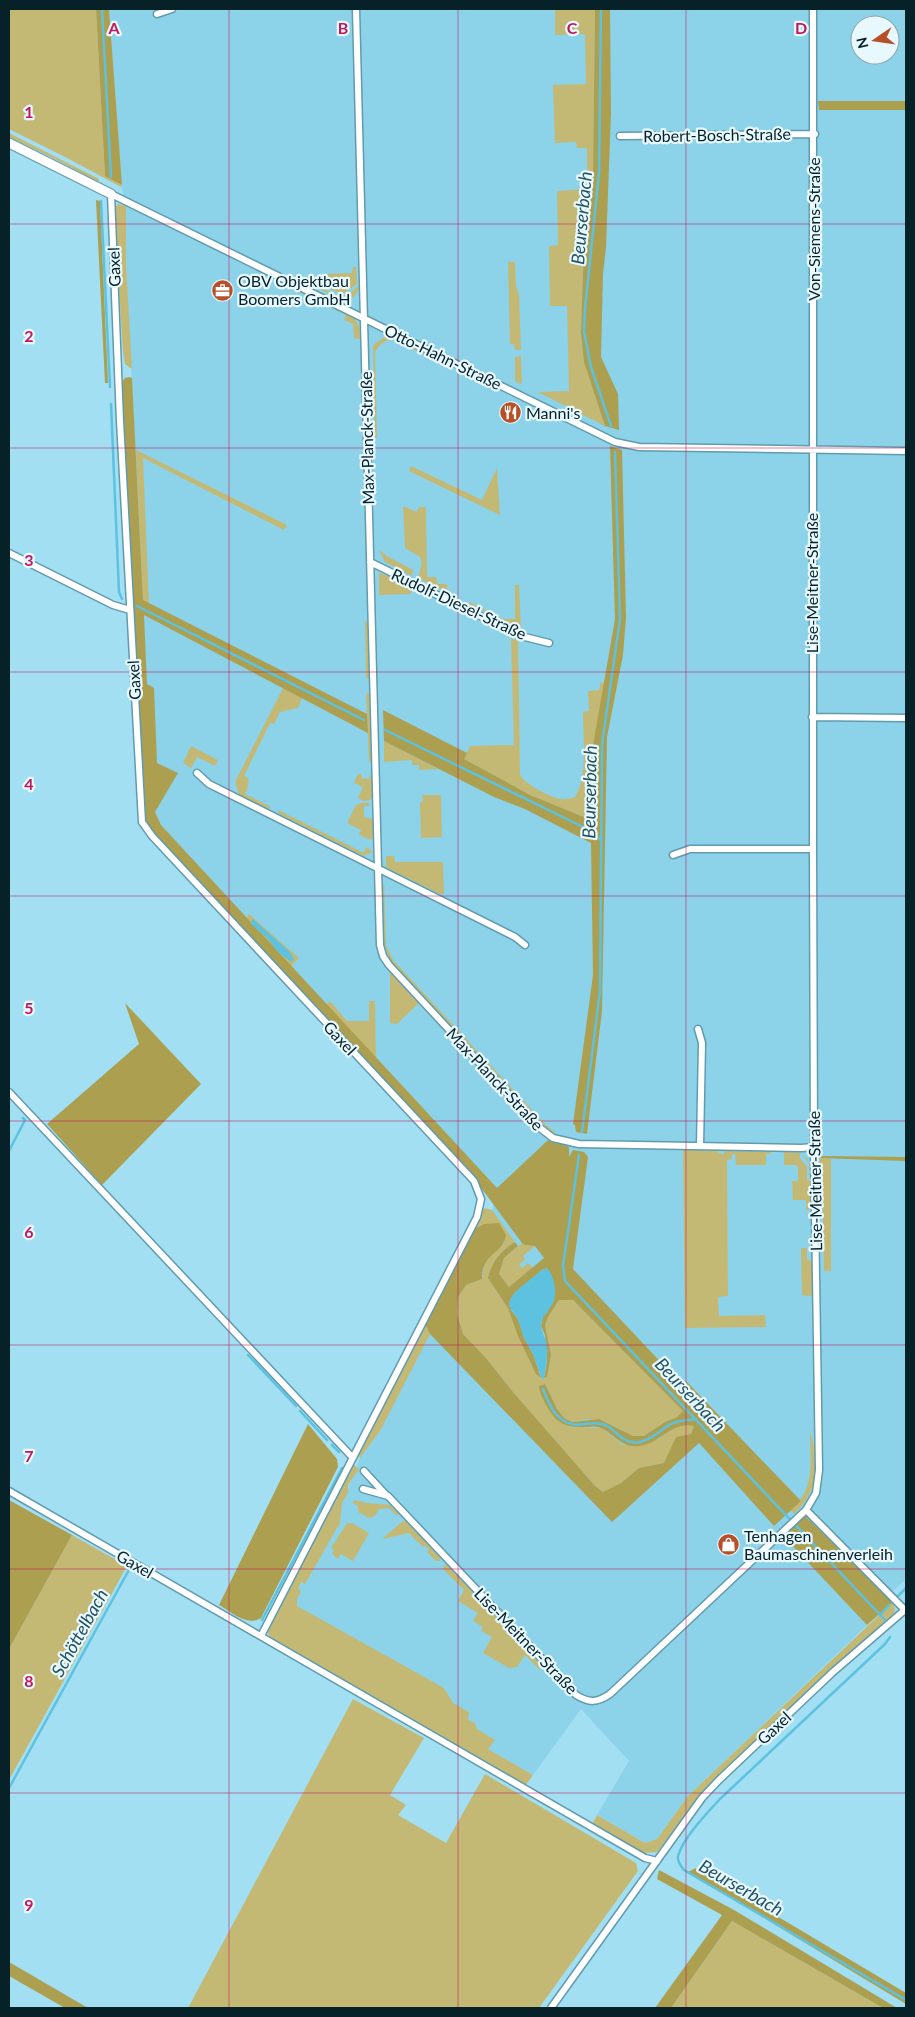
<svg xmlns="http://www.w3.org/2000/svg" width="915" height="2017" viewBox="0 0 915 2017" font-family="Lato,sans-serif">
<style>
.built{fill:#8cd2e9;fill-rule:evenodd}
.green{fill:#c4b974}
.forest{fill:#ac9f4f}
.water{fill:#5dc2e0}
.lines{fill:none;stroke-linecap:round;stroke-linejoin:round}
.stream{stroke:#5dc2e0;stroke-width:2.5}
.street-casing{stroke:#609bae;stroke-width:9}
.secondary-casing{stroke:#609bae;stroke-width:11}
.street{stroke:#fff;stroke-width:6}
.secondary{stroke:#fff;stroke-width:9}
.grid{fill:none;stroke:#c2185b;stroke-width:1;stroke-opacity:0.55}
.labels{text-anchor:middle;stroke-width:4.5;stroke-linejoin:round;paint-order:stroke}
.street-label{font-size:16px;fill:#072128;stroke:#e7f8fe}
.poi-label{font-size:16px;fill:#072128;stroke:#e7f8fe;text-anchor:start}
.water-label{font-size:18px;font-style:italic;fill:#26525f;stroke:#e7f8fe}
.grid-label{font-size:16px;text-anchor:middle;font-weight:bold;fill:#c2185b;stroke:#e7f8fe;stroke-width:4.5;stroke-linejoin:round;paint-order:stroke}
</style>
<rect width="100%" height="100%" fill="#a2dff3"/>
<!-- built -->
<path class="built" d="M109,9H906V1579L892,1592L867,1625L688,1796L657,1839L645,1843L597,1815L629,1761L581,1709L533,1775L281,1631L279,1624L344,1499L360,1458L380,1431L427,1323L491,1218L497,1188L246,920L161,825L155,812L154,688L147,685L126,264V206L122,189ZM860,25H890V55H860Z"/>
<!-- green -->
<path class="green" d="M9,9H96L105,175L122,185L121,187L67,158L9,129Z
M555,9H595L593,174L583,272L581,333L584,362L605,426L538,392L569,391L567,306H550L549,246L558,245L557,191L587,189V148H577L576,142L555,143L553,85L586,84L585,34L555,35Z
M9,133L99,179L98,182L57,160L9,137Z
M118,204L126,206V264L132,369L125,364L123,352L114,209Z
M508,262H515L516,286L519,294L521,350H515L514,344H510Z
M353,267H356L357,284L344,293L337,292L325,287L324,274L352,273Z
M295,276L339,296L349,294L358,286L359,289L354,297L342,300L294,277Z
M284,283L354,318L359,326L360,339L354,338L353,324L344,320L346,315L284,285Z
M389,334L449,364L450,367L393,340C385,339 379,345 375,352L377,438L375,437L373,345Z
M521,356L522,382L521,384L515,381V357Z
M136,450L287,525L284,530L143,458L149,604L143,601Z
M411,466L482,500L497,468L500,515L409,471Z
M403,506L417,512L419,507H426L427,577H436L438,584H447V590H451L449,594L418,578L422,563L420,557L405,548Z
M379,550L385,554V555L413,570L412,576L385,562Z
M379,573L386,575L411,588V594L379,595Z
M515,585H519L521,629L469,604L470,602L503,619H515Z
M365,620L368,624L369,677L366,679Z
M511,638L518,641L520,774C522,783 553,799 562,799C566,800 571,798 575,797C588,776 583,737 583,712L589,711L588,691L599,690L601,682L605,684L592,751L591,820L530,795L464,759L470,746L514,745Z
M283,688L302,698L298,708L280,712L274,724L270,723L244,776L248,778C249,784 248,788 245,794L271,807L267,809L239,795L235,782Z
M366,692L369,694L371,760L369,763Z
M384,741L438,769L419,770V765H412V760L384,762Z
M191,746L218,760L215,766L197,757L191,768L183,763Z
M358,774H361L362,778L369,779L370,775L372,777V797L370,800L363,801L358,798L363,787L354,783Z
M422,795H441L442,837L421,838L420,802H423Z
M361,803H369L370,806H364V817L373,819V838L371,840L359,835L361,830L347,823L356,805Z
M278,810L364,853L366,847L373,852L363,856L279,814Z
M386,856H394L395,862H443L444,894H440L391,870L386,867Z
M384,884L386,945L393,960L546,1125L555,1132L552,1133L545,1126L389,959L384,942L382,889Z
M249,914L299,958L290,967L246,920Z
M390,972L419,1003L397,1024L390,1023Z
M330,1001L347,1021H369V1001H375L376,1059L326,1005Z
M683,1150L717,1151L718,1153L724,1154V1151L770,1152L771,1154H766V1165H736L735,1154H732V1159L727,1160L728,1296L718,1297L719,1316L765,1315L766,1327L685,1328Z
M784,1152L800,1153V1158L807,1167V1180H810L809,1163L803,1155L808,1159L810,1165L811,1207L808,1210H806V1200H793L792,1181H798V1167L796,1165H784Z
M819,1158L831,1159V1271H824L822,1173Z
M484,1208L492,1210L515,1242C501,1250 491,1263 488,1278L508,1308L532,1366L542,1379L547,1377L551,1355L545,1325L548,1317L559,1300H573L683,1411L677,1417L665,1422L644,1436H633L606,1422L587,1419L572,1422L564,1418L557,1409L545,1384L539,1386L570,1427L602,1428L623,1445L659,1439L673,1428L684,1425H694L691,1434L664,1463L639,1468L621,1483L603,1492L595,1486L513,1392L485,1357L463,1334L457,1314L458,1297L466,1285L482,1279L485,1262L505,1242L484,1224L474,1229L482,1210Z
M522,1243L525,1245L535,1246L523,1256L525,1260L519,1264L522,1268L528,1263L533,1268L509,1287L499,1274L504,1258Z
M801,1248H807V1259L812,1262L813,1294L811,1296L802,1295Z
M425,1324L430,1334L380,1431L360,1458L358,1455Z
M810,1432C821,1464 819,1490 794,1514L791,1510C816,1487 810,1463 810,1432Z
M354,1465L359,1469L348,1485V1493L342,1503L340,1523L305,1584L301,1582L298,1588L301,1591L297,1599V1606L444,1688L453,1703L469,1712L468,1720L475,1723L477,1729L495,1740L488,1749L533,1775L525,1786L272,1641L267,1631L268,1626L351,1467Z
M354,1500L367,1503L390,1505L399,1514L397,1516L389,1508L379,1509L375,1516L369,1518L358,1512V1506L353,1503Z
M403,1521H406L440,1558V1561H436L427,1552L429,1550L425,1546L423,1547L409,1533L382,1539Z
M347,1523H352L369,1533L353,1561L341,1554L338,1559L332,1554L334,1550L331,1548Z
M72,1535L127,1566L9,1780V1649Z
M444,1565H447L542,1666V1669H539L525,1655L517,1667L509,1668L483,1653L492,1637L481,1631L483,1627L473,1621L478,1613L458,1601L464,1590L443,1569Z
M893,1602L895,1610L894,1616L706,1790L657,1852L642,1853L592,1824L597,1815L645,1843L657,1839L688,1796Z
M353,1699L424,1738L390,1795L406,1805L398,1815L446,1843L485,1774L636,1863L638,1871L539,2008H188Z
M732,1921L883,2008H671Z"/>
<!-- forest -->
<path class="forest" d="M96,9H109L122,185L105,176Z
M595,9H610L611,113L606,247L603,274L601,357L618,394L619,430L605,426L584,362L581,333L583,272L593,174Z
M818,101H906V110H819Z
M96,200L100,201L108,383H105Z
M129,377L132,378L143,600L367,714L368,733L144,615L147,684L154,688L157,763L178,773L155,812L161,825L497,1188L547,1141L550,1140L569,1147V1157L573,1150L584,1152L588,1157L573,1269L685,1388L686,1381L801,1501L774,1526L699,1443L612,1522L430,1334L425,1324L474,1229L484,1224L499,1223L506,1235C503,1255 482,1252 482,1279L466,1285L458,1297L457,1314L463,1334L485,1357L513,1392L595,1486L603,1492L621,1483L639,1468L664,1463L676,1437L691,1434L694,1426C671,1421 661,1444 639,1446C622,1448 616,1436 603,1429C599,1426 592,1426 588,1427C567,1428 558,1425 547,1407C544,1400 539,1393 539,1386L545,1384L557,1409L564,1418L572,1422L599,1419L633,1436H644L665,1422L677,1417L683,1411L573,1300H559L548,1317L545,1325L551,1355L547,1377L544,1378L547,1361L545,1335L541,1326L543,1316L548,1311L547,1268L542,1270L517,1291L511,1310L518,1319L524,1338L533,1354L541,1378L536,1374L518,1336L508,1308L488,1278C491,1263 501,1250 515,1242L518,1246L504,1258L499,1274L509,1287L544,1258L535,1246L525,1245L522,1243L476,1181L147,827L144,816L121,383L125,378Z
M610,446L622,450L626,617L623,655L607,737L602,1011L587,1134L576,1132L575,1125L573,1124L593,975L591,843L525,809L494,797L384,741L383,710L467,753L464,759L530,795L591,820L592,751L615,619Z
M125,1003L201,1084L102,1185L47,1124L139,1044Z
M821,1156L906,1157V1161L819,1158Z
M308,1424L337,1459L338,1467L261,1618C246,1627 232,1612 219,1605Z
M9,1500L72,1535L9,1649Z
M805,1516L893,1602L867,1625L783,1536Z
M696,1868L906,1993V2004L688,1872Z
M659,1870L734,1910L897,2008H883L732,1921L671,2008H655L722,1915L657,1879Z
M9,1962L88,2008H65L9,1976Z"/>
<!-- water -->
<path class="water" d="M253,919L289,951L294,959L291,962L278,952L268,939L250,923Z
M547,1268C555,1277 558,1295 552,1305C548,1312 542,1316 541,1325C541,1333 547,1339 547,1347C548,1357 545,1368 544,1378L542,1379L533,1354L524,1338L518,1319L509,1306L510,1299L516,1291L542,1270Z"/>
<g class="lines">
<!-- stream -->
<path class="stream" d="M102,9L111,177
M601,9L599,173L585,309L584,332L591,367L611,426
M101,201L110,387
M111,404L119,592L122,599
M137,606L364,720
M385,730L583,827L601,840
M582,1132L600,991L602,744L620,619L615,452
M9,1151L25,1120L23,1118
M579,1155L563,1266L565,1281L885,1620
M248,1355L296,1406
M543,1389C550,1408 560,1429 585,1424C592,1423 601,1422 607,1426C619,1433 624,1445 640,1442C653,1439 659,1431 669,1425C677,1420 686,1420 696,1419
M300,1411L327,1440
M332,1445L339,1452
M80,1528L95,1537
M898,1596L906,1588
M880,1615L889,1605
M262,1620L342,1468
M890,1637L885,1644L720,1799C707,1813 683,1838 678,1856C677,1862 681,1866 684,1870L906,2000
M9,1788L130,1568"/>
<defs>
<path id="street" d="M356,9L380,945L383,956L389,965L540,1128L553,1138L579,1144L801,1148L814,1147
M157,14L172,9
M620,136L815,134
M9,553L113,605L130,610
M370,562L521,636L549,643
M812,717L906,718
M197,773L209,784L515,937L525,945
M673,855L690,849H813
M698,1029L702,1043L700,1146
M9,1092L353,1458
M364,1471L387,1496
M363,1489L388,1496L576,1695C589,1703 597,1703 610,1694L806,1510L816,1493L819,1470L814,1147L813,849V9
M9,1491L645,1858L657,1861
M806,1510L905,1610
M261,1636L477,1217L481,1199L474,1181L152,836L142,822L120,421L111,194L615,442L639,447L906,451
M551,2008L702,1798L719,1780L833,1672L906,1609"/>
<path id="secondary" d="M9,143L111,194"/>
</defs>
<!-- street casing -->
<use href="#street" class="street-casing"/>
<!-- secondary casing -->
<use href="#secondary" class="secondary-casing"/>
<!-- street -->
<use href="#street" class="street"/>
<!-- secondary -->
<use href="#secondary" class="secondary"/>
</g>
<!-- grid -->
<path class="grid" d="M229,9V2008M458,9V2008M686,9V2008M9,224H906M9,448H906M9,672H906M9,896H906M9,1121H906M9,1345H906M9,1569H906M9,1793H906"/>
<!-- icons -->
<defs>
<symbol id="office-disc" viewBox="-11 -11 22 22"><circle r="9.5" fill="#b75028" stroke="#e7f8fe"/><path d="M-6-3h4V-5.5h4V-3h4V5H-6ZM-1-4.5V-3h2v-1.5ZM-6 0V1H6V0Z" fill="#fff"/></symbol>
<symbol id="restaurant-disc" viewBox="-11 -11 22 22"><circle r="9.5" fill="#b75028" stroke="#e7f8fe"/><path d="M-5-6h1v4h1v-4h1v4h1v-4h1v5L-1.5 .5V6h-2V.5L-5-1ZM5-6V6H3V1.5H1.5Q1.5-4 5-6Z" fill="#fff"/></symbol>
<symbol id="shop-disc" viewBox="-11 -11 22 22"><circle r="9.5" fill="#b75028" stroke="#e7f8fe"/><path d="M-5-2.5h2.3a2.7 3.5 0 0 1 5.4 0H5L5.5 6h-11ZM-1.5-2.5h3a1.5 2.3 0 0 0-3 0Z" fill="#fff"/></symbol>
</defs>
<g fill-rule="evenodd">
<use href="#office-disc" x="210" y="278" width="25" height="25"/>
<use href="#restaurant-disc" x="498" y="400" width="25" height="25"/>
<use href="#shop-disc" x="716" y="1532" width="25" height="25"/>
</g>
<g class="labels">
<!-- street labels -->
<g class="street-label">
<text transform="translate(717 135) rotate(-1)" y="6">Robert-Bosch-Straße</text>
<text transform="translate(814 229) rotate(-90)" y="6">Von-Siemens-Straße</text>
<text transform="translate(114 267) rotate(-92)" y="6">Gaxel</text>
<text transform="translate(443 357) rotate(26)" y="6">Otto-Hahn-Straße</text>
<text transform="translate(367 438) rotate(-91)" y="6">Max-Planck-Straße</text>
<text transform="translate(812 583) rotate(-90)" y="6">Lise-Meitner-Straße</text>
<text transform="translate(459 604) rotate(25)" y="6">Rudolf-Diesel-Straße</text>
<text transform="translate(134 680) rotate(-93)" y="6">Gaxel</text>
<text transform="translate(340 1038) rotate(47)" y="6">Gaxel</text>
<text transform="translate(495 1079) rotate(47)" y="6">Max-Planck-Straße</text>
<text transform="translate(815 1181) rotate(-91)" y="6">Lise-Meitner-Straße</text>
<text transform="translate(135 1564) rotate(30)" y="6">Gaxel</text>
<text transform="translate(526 1641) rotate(46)" y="6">Lise-Meitner-Straße</text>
<text transform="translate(774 1728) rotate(-43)" y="6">Gaxel</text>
</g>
<!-- poi labels -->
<g class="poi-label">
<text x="238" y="287">OBV Objektbau<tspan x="238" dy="18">Boomers GmbH</tspan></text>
<text x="526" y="419">Manni's</text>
<text x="744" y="1542">Tenhagen<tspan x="744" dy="18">Baumaschinenverleih</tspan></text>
</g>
<!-- water labels -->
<g class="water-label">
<text transform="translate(582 218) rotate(-85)" y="6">Beurserbach</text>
<text transform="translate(590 792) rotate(-89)" y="6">Beurserbach</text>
<text transform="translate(690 1395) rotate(47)" y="6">Beurserbach</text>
<text transform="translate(80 1633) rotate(-61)" y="6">Schöttelbach</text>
<text transform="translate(741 1888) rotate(30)" y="6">Beurserbach</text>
</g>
</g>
<g class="grid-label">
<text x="114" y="34">A</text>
<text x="343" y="34">B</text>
<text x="572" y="34">C</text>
<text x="801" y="34">D</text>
<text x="29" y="118">1</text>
<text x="29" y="342">2</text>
<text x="29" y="566">3</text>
<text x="29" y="790">4</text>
<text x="29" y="1014">5</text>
<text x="29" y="1238">6</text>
<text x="29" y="1462">7</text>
<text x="29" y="1687">8</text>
<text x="29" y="1911">9</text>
</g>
<!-- border -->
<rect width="915" height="2017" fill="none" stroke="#072128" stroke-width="20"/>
<!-- north arrow -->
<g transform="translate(875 40) rotate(257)"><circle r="24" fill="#e7f8fe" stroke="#8da2a8"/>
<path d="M0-4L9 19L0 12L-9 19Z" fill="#b75028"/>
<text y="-8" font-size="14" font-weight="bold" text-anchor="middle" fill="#072128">N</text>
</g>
</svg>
